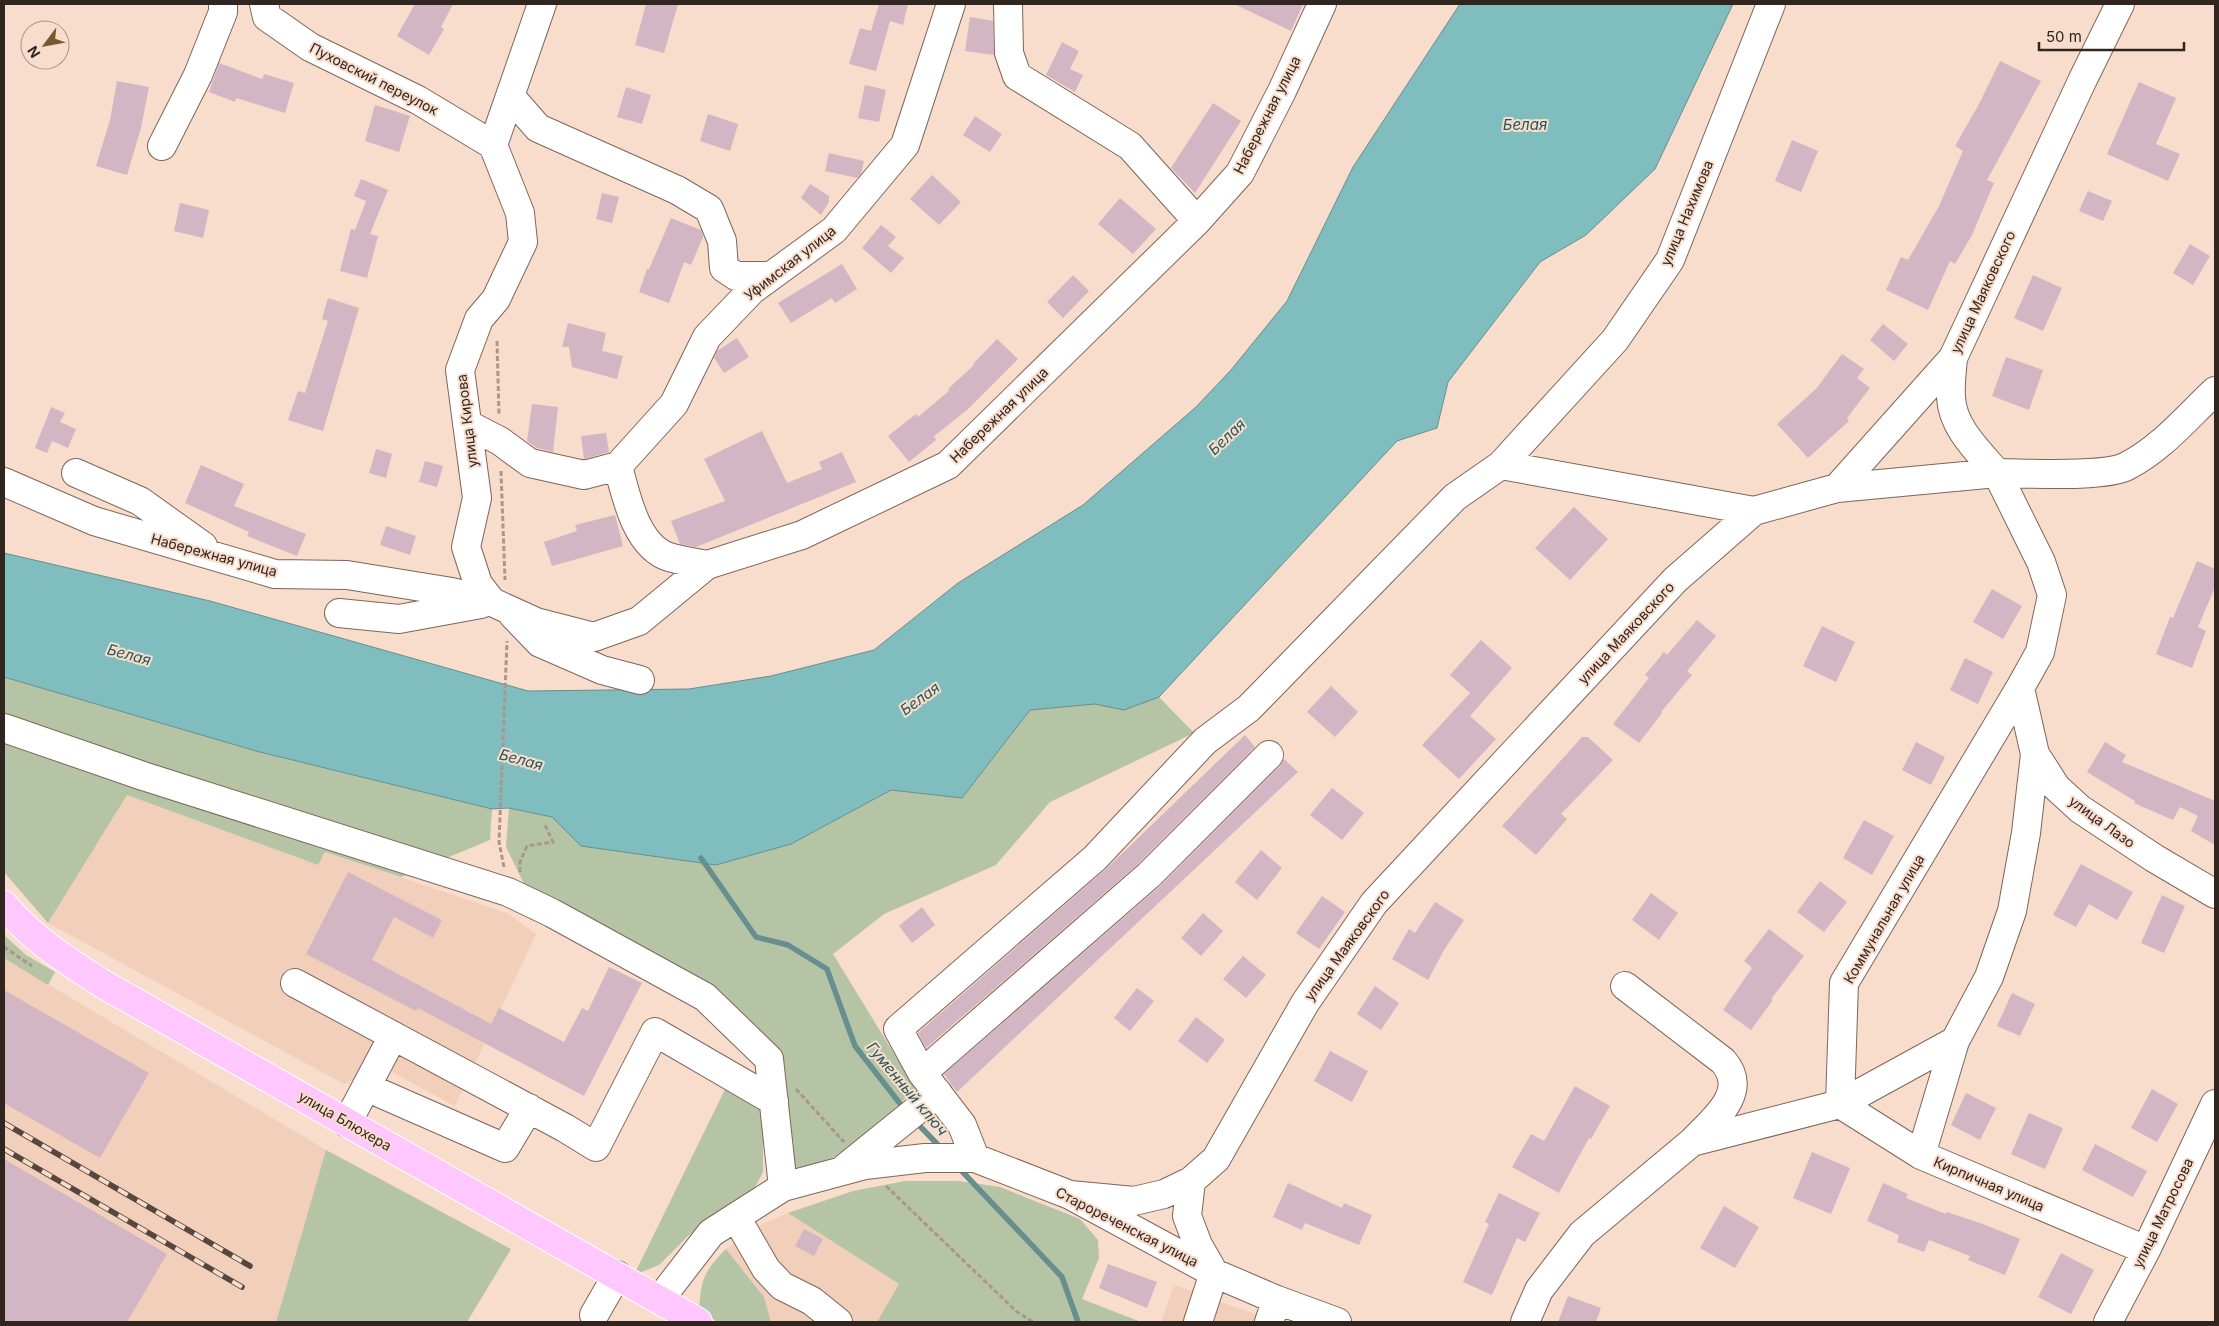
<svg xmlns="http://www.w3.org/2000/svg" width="2219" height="1326" viewBox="0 0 2219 1326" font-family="Inter,sans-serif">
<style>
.built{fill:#f1cfbb}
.green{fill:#b6c4a6}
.water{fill:#7fbdbf;stroke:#678f8f}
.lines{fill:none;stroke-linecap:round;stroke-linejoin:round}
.stream{stroke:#678f8f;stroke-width:5.5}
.building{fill:#d3b6c3}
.minor-casing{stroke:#7f6658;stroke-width:30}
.major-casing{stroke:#fff;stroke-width:30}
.path{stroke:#ac968a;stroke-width:3;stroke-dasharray:5 2.5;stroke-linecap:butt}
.minor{stroke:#fff;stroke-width:28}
.major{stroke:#fec7fd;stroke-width:28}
.rail-casing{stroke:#55473f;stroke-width:5.5}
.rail{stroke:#f8dccc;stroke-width:4;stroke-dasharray:11;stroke-linecap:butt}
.labels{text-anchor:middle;stroke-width:4;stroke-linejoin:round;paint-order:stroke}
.street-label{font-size:14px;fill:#30251f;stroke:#f8dccc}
.water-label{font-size:15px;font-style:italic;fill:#24595b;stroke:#f8dccc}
</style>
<rect width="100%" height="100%" fill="#f8dccc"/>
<!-- built -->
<path class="built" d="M127,795L318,865L325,852L507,913L536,934L455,1106L370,1060L361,1076L344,1084L48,923Z
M4,958L326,1150L276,1322H4Z
M788,1213L899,1284L877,1322H771L764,1297L726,1249L762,1224Z
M1174,1285L1277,1322H1161Z"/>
<!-- green -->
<path class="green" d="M4,677L256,751L492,809L490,840L401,877L325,852L318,865L127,795L48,923L4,872Z
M1159,697L1194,733L1050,802L996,865L884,914L833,954L915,1088L876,1129L810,1173L788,1174L774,1056L526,888L506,847L509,808L552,817L581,846L791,844L891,790L962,798L1030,710L1095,704L1124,709Z
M4,935L26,955L55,972L48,985L4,958Z
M737,1065L755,1086L763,1121V1172L750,1197L731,1212L689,1235L659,1265L634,1275Z
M326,1150L511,1249L467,1322H276Z
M905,1181H959L1000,1187L1080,1219L1098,1240L1099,1258L1082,1299L1141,1322H877L899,1284L788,1213L853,1191Z
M726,1249L764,1297L771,1322H718L699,1311C701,1280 703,1272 726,1249Z"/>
<!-- water -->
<path class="water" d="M1460,4H1733L1655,169L1586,235L1540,262L1448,382L1437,428L1397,441L1159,697L1124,710L1095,704L1030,710L962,798L891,790L791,844L716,865L581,846L552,817L509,808L492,809L256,751L4,677V553L210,601L528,691L689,689L771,676L874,650L958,583L1083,505L1196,407L1231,370L1287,301L1353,167Z"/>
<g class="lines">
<!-- stream -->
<path class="stream" d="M701,858L756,937L788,945L827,969L855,1046L905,1110
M915,1121L941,1148
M957,1166L1062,1277L1078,1322"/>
</g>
<!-- building -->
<path class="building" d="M415,4H453L441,27L444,29L429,55L397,36Z
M646,4H678L664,53L635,45Z
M879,4H908L903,25L890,21L876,71L849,64L860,28L871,31Z
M1234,4H1303L1291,31Z
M970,17L993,21L994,55L965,51Z
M1062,42L1079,51L1070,69L1083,75L1075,92L1046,75Z
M2000,61L2041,81L1987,180L1994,183L1972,235L1955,264L1950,261L1928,310L1886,290L1901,257L1908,260L1939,206L1963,151L1955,146L1978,106Z
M219,63L262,79L264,74L294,83L285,113L236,98L235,102L209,92Z
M117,81L149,87L141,128L127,175L96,166L110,120Z
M2139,82L2176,98L2156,144L2180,154L2168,181L2107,154Z
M865,85L886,90L879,122L858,118Z
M626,87L651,95L642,124L617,117Z
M1213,103L1241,121L1195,193L1171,168Z
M375,105L410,116L399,152L365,141Z
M708,114L738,124L730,151L700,141Z
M975,116L1002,134L990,152L963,135Z
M1792,140L1818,151L1801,192L1775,181Z
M829,153L864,161L861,174L857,178L825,171Z
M932,175L961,202L939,225L910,199Z
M361,179L388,190L370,234L378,236L367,278L340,271L351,229L355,230L366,201L354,196Z
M810,184L829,196V202L821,215L801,198Z
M2088,191L2112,201L2103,221L2079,211Z
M602,193L619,197L612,223L596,219Z
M1120,198L1156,229L1133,254L1098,224Z
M180,203L209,210L203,238L174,231Z
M671,218L701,230L703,237L691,265L684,262L669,303L639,292L647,269H649Z
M881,225L896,237L888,246L904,258L891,273L862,248Z
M2190,244L2210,256L2193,285L2173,273Z
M842,264L857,289L835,303L832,298L791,323L778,303Z
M1073,275L1089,291L1063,318L1047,302Z
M2033,275L2062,288L2043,331L2014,318Z
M328,298L359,308L323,431L288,420L298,391L305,393L328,321L322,319Z
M568,323L606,333L602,351L623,356L617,379L572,367L569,347H562Z
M1883,324L1908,344L1894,361L1870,340Z
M737,338L749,357L724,373L714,358L717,351Z
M997,339L1018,359L967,410L934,436L936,440L909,462L888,436L916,414L918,417L949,391L948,389L974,365L973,364Z
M1842,354L1864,369L1857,378L1870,388L1847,418L1849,421L1808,458L1777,424L1816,389Z
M2006,357L2043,370L2029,410L1992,396Z
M532,404L558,407L553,452L537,448L527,441Z
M51,407L65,413L60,422L76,429L68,448L52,441L47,453L35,448Z
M762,431L787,483L822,469L819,462L842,452L856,482L696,547L680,544L671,521L725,501L704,459Z
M606,433L609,452L584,459L581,436Z
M376,449L392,454L386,478L369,473Z
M425,461L443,466L437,487L419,482Z
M201,465L244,484L234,506L306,534L297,556L247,536L249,532L185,503Z
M1574,507L1608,539L1570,580L1535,548Z
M615,515L623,546L552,566L544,542L577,531L575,525Z
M386,526L416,536L410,555L380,545Z
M2197,561L2215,569V587L2198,627L2206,631L2192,668L2156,654L2170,617L2173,618Z
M1992,589L2022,606L2003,639L1973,622Z
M1697,620L1716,636L1687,671L1692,675L1661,712L1662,713L1639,743L1613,724L1649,678L1645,675L1664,652L1667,655Z
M1822,626L1855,642L1836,682L1803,666Z
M1481,640L1512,668L1470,716L1496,739L1459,779L1422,745L1470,693L1450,675Z
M1965,658L1993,672L1978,704L1950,690Z
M1331,686L1358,712L1335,737L1307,712Z
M1245,735L1255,747L1138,864L926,1048L918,1033L1105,870Z
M1582,737H1588L1613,760L1561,814L1567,819L1536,855L1502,826Z
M1916,742L1945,757L1931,785L1902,770Z
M2105,742L2126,755L2122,762L2215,801V845L2191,831L2198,816L2180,807L2173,820L2134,803L2135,801L2087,772Z
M1284,759L1298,772L957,1092L944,1074L1159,887L1280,766Z
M1332,788L1364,813L1342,840L1310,815Z
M1864,820L1894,836L1872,875L1843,858Z
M1261,850L1282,868L1257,900L1235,882Z
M2081,864L2133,892L2117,920L2089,904L2076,927L2053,915Z
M348,872L442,920L433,938L394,917L372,960L491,1024L499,1008L564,1042L582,1008L588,1011L609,967L642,983L584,1096L418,1008L416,1011L306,954Z
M1820,881L1847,902L1824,932L1797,912Z
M1651,893L1678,913L1659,940L1632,920Z
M2162,895L2185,906L2164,953L2141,943Z
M1322,896L1345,912L1319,949L1296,933Z
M1435,902L1464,920L1444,950L1428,980L1392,959L1409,929L1415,933Z
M922,907L935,925L912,943L899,926Z
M1203,913L1223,931L1201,956L1181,938Z
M1769,929L1804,956L1771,999L1773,1000L1751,1030L1723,1010L1752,968L1744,961Z
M1243,956L1266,975L1246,998L1223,979Z
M1375,986L1399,1003L1381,1030L1357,1014Z
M1137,988L1154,1001L1130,1031L1114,1018Z
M4,990L149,1073L100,1158L4,1103Z
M2012,993L2035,1004L2020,1036L1997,1026Z
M1196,1017L1225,1040L1207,1063L1178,1041Z
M1330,1051L1368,1071L1352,1102L1314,1081Z
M1575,1086L1610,1106L1591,1139L1589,1138L1559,1193L1512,1167L1531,1134L1544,1141Z
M2152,1089L2178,1104L2157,1142L2131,1128Z
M1966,1093L1996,1108L1980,1140L1951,1125Z
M2029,1113L2063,1128L2045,1169L2011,1154Z
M2095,1144L2147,1171L2133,1197L2082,1170Z
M1812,1152L1850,1168L1831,1214L1793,1198Z
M4,1159L167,1254L127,1322H4Z
M1288,1183L1342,1208L1344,1203L1372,1215L1359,1245L1305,1223L1302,1230L1273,1217Z
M1883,1183L1908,1194L1906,1198L1946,1214L1947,1212L1983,1224L2020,1239L2005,1275L1968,1260L1970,1256L1929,1240L1924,1252L1897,1242L1899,1235L1867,1221Z
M1499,1193L1540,1213L1525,1242L1517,1238L1492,1295L1463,1282L1489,1224L1485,1222Z
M1724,1206L1759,1227L1735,1268L1700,1248Z
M804,1229L823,1239L814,1256L795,1246Z
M2061,1253L2094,1270L2071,1314L2038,1297Z
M1108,1264L1157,1282L1147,1308L1099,1288Z
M1568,1296L1601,1308L1596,1322H1558Z"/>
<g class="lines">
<defs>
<path id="minor" d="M264,4L267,17L310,47L418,100L493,145
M542,4L493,145L520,213L523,242L496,299L479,319L460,370L477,498L466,547L478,584L492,602L536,622L594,637L639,621L707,565L802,535L948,465L1197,221L1240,173L1282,91L1322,4
M1008,4L1009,53L1017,76L1130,146L1197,221
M510,96L538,128L677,190L709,209L722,241L724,268L736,276H771
M162,146L198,75L223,12V4
M1953,358C1952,370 1950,384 1951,397C1952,427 1978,451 1997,473C2026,473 2105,478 2127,466C2161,449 2188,416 2215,391
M467,424L500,441L530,463L584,475L618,466L674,404L707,337L752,290L834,230L905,145L951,4
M1501,465L1754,511
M618,466C626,496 636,546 669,557C681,561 695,562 707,565
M76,473L140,501L203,546
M4,482L94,521L275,574L347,575L452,592L492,602
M339,613L399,619L481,604
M513,615L540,643L602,670L640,680
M2020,688L2035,754L2056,787L2080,809L2154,858L2215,894
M4,728L143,776L508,892L552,913L705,997L769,1059L783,1187
M2035,754L2026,833L2012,911L1989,977L1955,1041L1840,1104L1921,1155L2146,1250
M295,983L565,1128L596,1147L655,1032L774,1101
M1625,986L1723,1061C1750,1092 1714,1119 1692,1142
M922,1073L898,1029L1095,858L1205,741L1249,708L1455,497L1501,465L1615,340L1670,260L1771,4
M366,1087L505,1148L529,1108
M347,1123L393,1036
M1921,1155L1955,1041
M975,1158L962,1125L922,1073L1149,875L1269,755
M845,1168L938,1093
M1191,1181L1187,1216L1198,1245L1214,1273L1198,1322
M1070,1195L1134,1201L1164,1194L1191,1181L1216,1159L1305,1003L1374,903L1675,580L1754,511L1837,488L1953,358L2083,79L2120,4
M736,1217L766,1269L782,1286L812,1301L838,1322
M660,1299L711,1233L783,1187L865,1165L925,1158H975L1070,1195L1214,1273L1277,1300L1337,1322
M594,1315L617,1275
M1269,1322L1277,1300
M1525,1322L1539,1290L1582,1234L1692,1142L1840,1104L1844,983L2020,688L2040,652L2052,595L2041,562L1997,473L1837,488
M2108,1322L2146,1250L2215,1104"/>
<path id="major" d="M4,905C31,938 67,961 103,984L698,1322"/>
</defs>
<!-- minor casing -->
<use href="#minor" class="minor-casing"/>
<!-- major casing -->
<use href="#major" class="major-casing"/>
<!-- path -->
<path class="path" d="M497,341L499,415
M501,471L505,580
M504,867L499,842L507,641
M520,872V862L527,846L553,842L545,825
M4,947L32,966
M796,1089L844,1142
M886,1186L1017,1312L1033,1322"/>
<!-- minor -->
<use href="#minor" class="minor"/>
<!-- major -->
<use href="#major" class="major"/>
<defs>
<path id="rail" d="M4,1123L250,1266
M4,1149L242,1287"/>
</defs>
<!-- rail casing -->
<use href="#rail" class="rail-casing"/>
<!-- rail -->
<use href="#rail" class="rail"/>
</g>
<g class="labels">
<!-- street labels -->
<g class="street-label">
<text transform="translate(374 79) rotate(27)" y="5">Пуховский переулок</text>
<text transform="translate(1267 115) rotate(-63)" y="5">Набережная улица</text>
<text transform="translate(1687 213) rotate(-67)" y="5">улица Нахимова</text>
<text transform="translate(790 263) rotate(-38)" y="5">Уфимская улица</text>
<text transform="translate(1983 292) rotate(-65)" y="5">улица Маяковского</text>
<text transform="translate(999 415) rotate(-44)" y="5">Набережная улица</text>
<text transform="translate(467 421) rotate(-97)" y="5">улица Кирова</text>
<text transform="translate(214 555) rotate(15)" y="5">Набережная улица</text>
<text transform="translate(1626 633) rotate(-47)" y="5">улица Маяковского</text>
<text transform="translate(2102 822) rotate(36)" y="5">улица Лазо</text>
<text transform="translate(1884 919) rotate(-60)" y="5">Коммунальная улица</text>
<text transform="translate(1347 945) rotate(-54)" y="5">улица Маяковского</text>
<text transform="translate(345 1121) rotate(30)" y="5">улица Блюхера</text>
<text transform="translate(1989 1184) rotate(23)" y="5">Кирпичная улица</text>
<text transform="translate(2163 1213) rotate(-64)" y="5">улица Матросова</text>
<text transform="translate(1127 1227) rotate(27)" y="5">Старореченская улица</text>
</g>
<!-- water labels -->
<g class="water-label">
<text x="1525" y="130">Белая</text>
<text transform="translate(1227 437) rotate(-44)" y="5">Белая</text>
<text transform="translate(129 655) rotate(15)" y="5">Белая</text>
<text transform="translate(920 699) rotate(-36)" y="5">Белая</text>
<text transform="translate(521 760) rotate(15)" y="5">Белая</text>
<text transform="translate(907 1089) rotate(50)" y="5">Гуменный ключ</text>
</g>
</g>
<!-- border -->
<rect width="2219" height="1326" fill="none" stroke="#30251f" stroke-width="10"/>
<!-- north arrow -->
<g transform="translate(45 45) rotate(238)"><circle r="24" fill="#f8dccc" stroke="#a89387"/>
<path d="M0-4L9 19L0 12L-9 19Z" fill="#78592e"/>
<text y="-8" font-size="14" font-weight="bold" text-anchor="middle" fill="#30251f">N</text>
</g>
<!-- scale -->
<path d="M2039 42v8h145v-8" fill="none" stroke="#30251f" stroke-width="2.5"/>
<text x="2046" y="42" font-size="15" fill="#30251f" stroke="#f8dccc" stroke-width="4" paint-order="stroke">50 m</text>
</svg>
